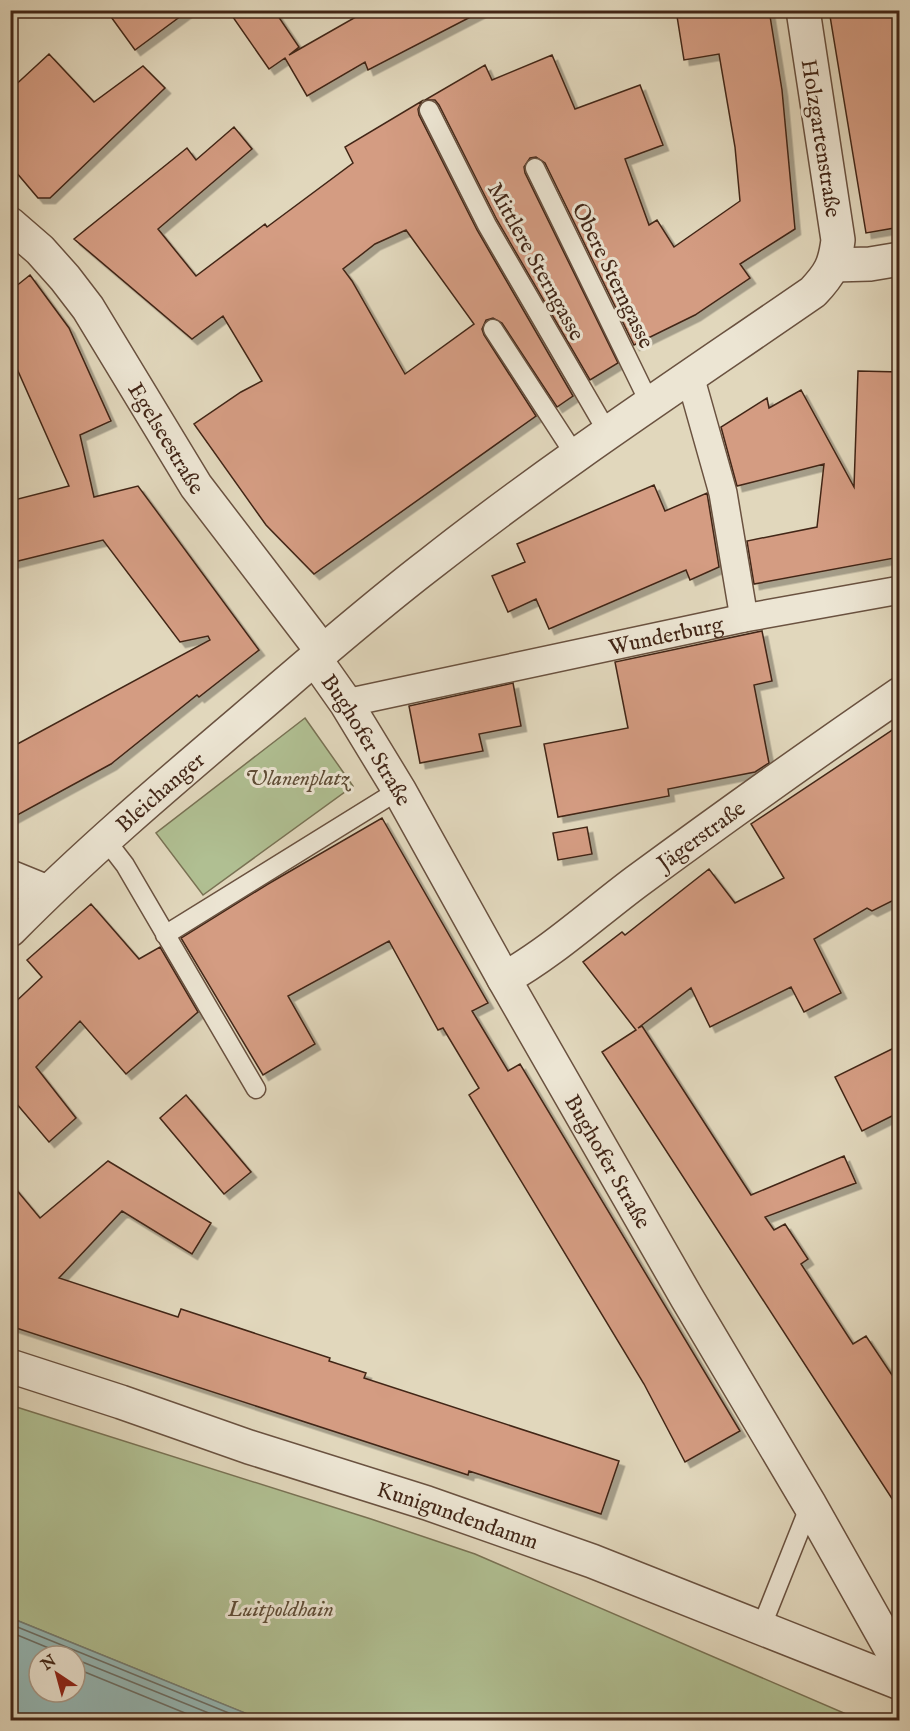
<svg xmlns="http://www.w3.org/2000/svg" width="910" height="1731" viewBox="0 0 910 1731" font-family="'IM FELL English',serif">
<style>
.green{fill:#b0bf92;stroke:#797254;stroke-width:1.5}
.water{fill:#95b8b6;stroke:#747e76;stroke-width:1.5;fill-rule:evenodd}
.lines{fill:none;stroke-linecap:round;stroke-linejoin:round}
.shore{stroke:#6c6f66;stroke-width:1.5}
.building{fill:#d49c82;stroke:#422617;stroke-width:1.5;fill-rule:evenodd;filter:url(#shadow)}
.service-casing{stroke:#6a5240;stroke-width:21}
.pedestrian-casing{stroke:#6a5240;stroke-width:30}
.minor-casing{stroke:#6a5240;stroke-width:36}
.tertiary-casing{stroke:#6a5240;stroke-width:36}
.service{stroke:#ece5d3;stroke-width:18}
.pedestrian{stroke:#ece5d3;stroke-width:27}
.minor{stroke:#ece5d3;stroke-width:33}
.tertiary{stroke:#ece5d3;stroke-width:33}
.labels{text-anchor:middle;stroke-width:6;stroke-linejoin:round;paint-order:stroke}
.street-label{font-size:22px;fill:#422617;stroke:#ece5d3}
.park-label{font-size:22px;font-style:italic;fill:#5e4c36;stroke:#ece5d3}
</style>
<defs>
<filter id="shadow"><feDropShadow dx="5.5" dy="5.5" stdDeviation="0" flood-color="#0004"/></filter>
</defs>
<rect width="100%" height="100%" fill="#e1d7bc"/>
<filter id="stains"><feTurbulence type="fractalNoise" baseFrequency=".00333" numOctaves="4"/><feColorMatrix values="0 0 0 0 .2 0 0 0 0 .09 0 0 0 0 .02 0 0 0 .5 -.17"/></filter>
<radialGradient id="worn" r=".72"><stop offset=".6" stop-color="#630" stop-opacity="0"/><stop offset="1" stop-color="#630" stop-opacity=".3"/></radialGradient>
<!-- green -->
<path class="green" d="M305,718L353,786L203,895L156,833Z
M10,1405L371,1519L475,1554L860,1720H262L11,1618Z"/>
<!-- water -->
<path class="water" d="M10,1618H11L262,1720H11ZM39,1656H75V1692H39Z"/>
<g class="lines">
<!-- shore -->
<path class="shore" d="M10,1624L246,1720
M10,1632L68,1656
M75,1659L226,1720
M75,1668L202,1720"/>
</g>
<!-- building -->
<path class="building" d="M106,10H189L135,50Z
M228,10H274L299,47L289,55L368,10H484L368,70L365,62L307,96L285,58L269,69Z
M676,10H769L782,90L795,229L740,264L750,278L695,315L634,345L545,163L536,157L530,158L524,167L525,173L618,363L590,380L497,220L439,105L435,100H425L485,65L492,80L552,55L575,109L640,85L663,145L625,159L649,225L657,220L674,247L740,201L735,147L719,54L684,60Z
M829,10H900V227L866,233Z
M49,54L94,102L143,66L165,88L50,198H38L10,165V90Z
M422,101L418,109L419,115L477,230L573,396L557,407L502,323L493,318L486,320L482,329L484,335L536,416L314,574L266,525L194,424L241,392L262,381L223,316L192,339L74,239L187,148L196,160L234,127L252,149L158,229L196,276L265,224L267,227L353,163L345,147ZM406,230L474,324L405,374L352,281L343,269L375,244Z
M30,275L69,328L111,421L80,435L94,497L138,486L259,650L199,697L197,695L111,764L10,819V748L210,640L208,636L180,642L103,540L10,563V501L69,486L10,353V291Z
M858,371L900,372V557L754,584L747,541L817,527L824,464L737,486L721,427L767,398L769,408L801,390L854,487Z
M654,485L665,511L707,493L719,567L690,580L686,570L549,629L536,599L508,612L492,576L525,562L517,544Z
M762,631L772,681L754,685L769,763L755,772L668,789L669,796L558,817L544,744L628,728L615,662Z
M513,683L521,726L479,734L483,751L420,763L409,706Z
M900,725V897L872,911L867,908L814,939L841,993L804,1012L791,987L710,1027L691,988L638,1028L642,1026L751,1195L844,1156L856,1183L765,1217L774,1230L785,1224L808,1259L801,1264L853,1344L866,1336L900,1387V1511L602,1052L636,1030L583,962L622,932L625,935L709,869L735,903L784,878L751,824Z
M382,818L488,1003L472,1011L508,1071L520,1064L740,1431L685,1462L644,1384L469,1095L479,1088L443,1028L438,1030L389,941L288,996L315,1044L263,1075L181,938L268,884Z
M587,827L592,854L558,860L553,833Z
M91,904L139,959L160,947L198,1012L126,1074L80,1021L36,1067L76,1118L49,1142L10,1096V1007L42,977L27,960Z
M900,1045V1112L862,1131L835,1077Z
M186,1095L251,1172L224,1194L160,1118Z
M108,1161L211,1223L192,1254L122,1211L59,1278L178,1317L181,1309L330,1358L329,1361L366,1373L364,1378L619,1461L601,1514L469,1471L468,1475L10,1326V1182L40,1218Z"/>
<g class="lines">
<defs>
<path id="service" d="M429,110L487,225L608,433
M535,168L650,404
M493,329L575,455
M105,839L125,865L256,1089
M165,935L399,790
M761,1628L810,1505"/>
<g id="pedestrian">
<path d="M690,376L723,493L744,618"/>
<path id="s1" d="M346,703L744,618L900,590"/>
</g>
<g id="minor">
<path id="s2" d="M10,224L40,250L65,278L88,308L196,486L323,652"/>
<path d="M834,265L870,264L900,259"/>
<path id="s3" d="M315,659L346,703L399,790L504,979L687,1298L810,1505L900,1665"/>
<path d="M10,877L47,892"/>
<path id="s4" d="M10,930C84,855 164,787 244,719C305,667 366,613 430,564C553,467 684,381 813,292C830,274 835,265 838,240L803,10"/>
<path id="s5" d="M504,979C552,952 592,915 636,882C723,818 811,755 900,694"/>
</g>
<g id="tertiary">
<path id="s6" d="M10,1366L121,1402L249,1447L427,1503L592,1561L900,1683"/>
</g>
</defs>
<!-- service casing -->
<use href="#service" class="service-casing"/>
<!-- pedestrian casing -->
<use href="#pedestrian" class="pedestrian-casing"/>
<!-- minor casing -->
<use href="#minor" class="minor-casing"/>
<!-- tertiary casing -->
<use href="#tertiary" class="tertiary-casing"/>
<!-- service -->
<use href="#service" class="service"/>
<!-- pedestrian -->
<use href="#pedestrian" class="pedestrian"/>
<!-- minor -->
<use href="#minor" class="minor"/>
<!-- tertiary -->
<use href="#tertiary" class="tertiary"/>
</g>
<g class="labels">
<!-- street labels -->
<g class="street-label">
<text transform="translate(822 138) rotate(81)" y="8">Holzgartenstraße</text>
<text transform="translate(537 261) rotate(61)" y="8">Mittlere Sterngasse</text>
<text transform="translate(614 275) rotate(64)" y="8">Obere Sterngasse</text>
<text dy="8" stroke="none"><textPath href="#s2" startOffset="267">Egelseestraße</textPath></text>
<text dy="8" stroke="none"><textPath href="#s1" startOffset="327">Wunderburg</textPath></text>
<text dy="8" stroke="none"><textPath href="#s3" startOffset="96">Bughofer Straße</textPath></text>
<text dy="8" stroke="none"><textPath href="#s4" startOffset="204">Bleichanger</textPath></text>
<text dy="8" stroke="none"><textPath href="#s5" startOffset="244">Jägerstraße</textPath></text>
<text dy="8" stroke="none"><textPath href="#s3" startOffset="582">Bughofer Straße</textPath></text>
<text dy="8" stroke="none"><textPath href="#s6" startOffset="472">Kunigundendamm</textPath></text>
</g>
<!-- park labels -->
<g class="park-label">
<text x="297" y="785">Ulanenplatz</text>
<text x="281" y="1616">Luitpoldhain</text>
</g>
</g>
<!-- margin -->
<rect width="910" height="1731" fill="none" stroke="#e1d7bc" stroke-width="36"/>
<rect x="12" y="12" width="886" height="1707" fill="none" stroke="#422617" stroke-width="3"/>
<rect x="18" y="18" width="874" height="1695" fill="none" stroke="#422617" stroke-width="1.5"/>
<!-- north arrow -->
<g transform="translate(57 1674) rotate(324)"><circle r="28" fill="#ece5d3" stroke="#a89988" stroke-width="1.5"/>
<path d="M0-4.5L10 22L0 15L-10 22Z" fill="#8f2418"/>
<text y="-9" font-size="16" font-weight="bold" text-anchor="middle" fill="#422617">N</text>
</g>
<rect width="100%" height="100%" filter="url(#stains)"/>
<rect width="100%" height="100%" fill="url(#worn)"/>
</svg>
